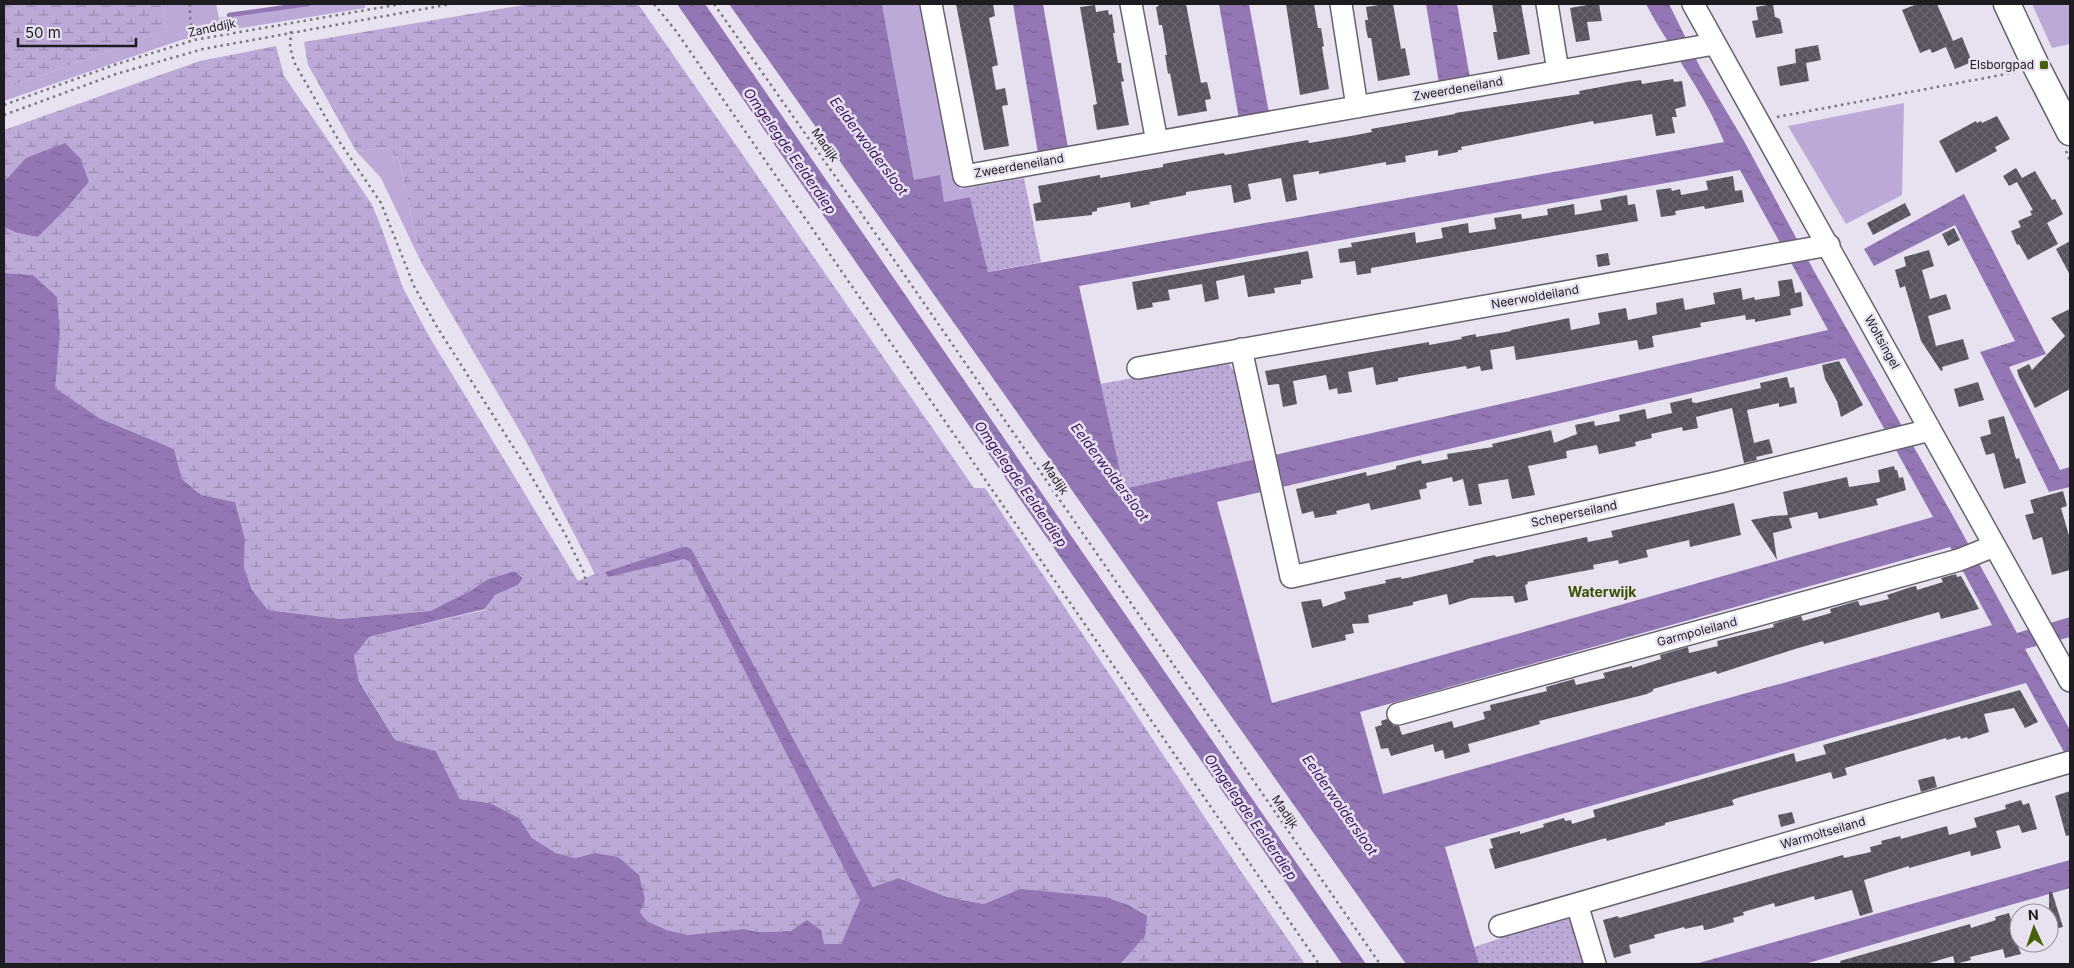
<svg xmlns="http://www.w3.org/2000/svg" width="2074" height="968" viewBox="0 0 2074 968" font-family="Inter,sans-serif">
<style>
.green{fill:#bda9d7}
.wetland{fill:url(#wetland-marsh)}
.park{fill:url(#park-dots)}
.water{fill:url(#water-ripples);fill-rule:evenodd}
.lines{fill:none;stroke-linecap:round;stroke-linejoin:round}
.stream{stroke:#9377b5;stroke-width:4.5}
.building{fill:url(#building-cross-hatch)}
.minor-casing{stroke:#68626f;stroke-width:24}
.major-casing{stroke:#68626f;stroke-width:29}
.path{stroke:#7a7680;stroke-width:2.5;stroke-dasharray:2.5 4;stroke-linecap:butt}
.minor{stroke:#fff;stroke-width:21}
.major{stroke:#fff;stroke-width:26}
.poi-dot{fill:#49600b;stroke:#e7e1f0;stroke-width:2}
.labels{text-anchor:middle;stroke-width:5;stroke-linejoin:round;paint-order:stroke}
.street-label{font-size:12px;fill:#1e1b21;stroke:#e7e1f0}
.poi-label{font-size:12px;fill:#1e1b21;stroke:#e7e1f0;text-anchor:end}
.water-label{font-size:14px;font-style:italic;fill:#3b115d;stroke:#e7e1f0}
.neighbourhood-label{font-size:14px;font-weight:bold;fill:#3c5000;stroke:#e7e1f0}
</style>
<defs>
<pattern id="wetland-marsh" width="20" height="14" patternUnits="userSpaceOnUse" patternTransform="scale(1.25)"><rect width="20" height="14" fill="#bda9d7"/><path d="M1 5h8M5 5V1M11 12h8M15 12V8" fill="none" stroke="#9989ae"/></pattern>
<pattern id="park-dots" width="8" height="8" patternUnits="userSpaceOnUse" patternTransform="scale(1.25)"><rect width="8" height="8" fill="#bda9d7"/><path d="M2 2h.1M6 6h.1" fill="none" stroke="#9989ae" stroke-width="1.8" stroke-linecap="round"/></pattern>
<pattern id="water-ripples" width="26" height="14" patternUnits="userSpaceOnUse" patternTransform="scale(1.25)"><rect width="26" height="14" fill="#9377b5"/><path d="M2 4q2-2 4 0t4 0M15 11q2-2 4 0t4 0" fill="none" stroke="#776193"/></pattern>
<pattern id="building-cross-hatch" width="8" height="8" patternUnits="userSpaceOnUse" patternTransform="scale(1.25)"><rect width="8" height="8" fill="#57525e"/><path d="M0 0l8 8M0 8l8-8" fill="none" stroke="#6b6771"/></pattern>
</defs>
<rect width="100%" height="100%" fill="#e7e1f0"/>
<!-- green -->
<path class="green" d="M161,4H216L219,18L308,4H365V8L211,33L181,40L4,101V89L167,30Z
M882,4H925L960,189L973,187L970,197L944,202L914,180Z
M2032,4H2070V44L2052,48Z
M1904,103L1902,195L1846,224L1788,126Z
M388,148L399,160L421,262L381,178L356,151Z"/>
<!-- wetland -->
<path class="wetland" d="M4,4H161L167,30L4,89Z
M530,4H638L974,488H985L1240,870L1305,964H1120V962L1020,889L984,904L947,897L900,878L873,887L692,550L688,547H682L605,573L684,559L690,561L860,900L841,944H824L791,931L758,932L744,929L687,935L667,930L647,921L595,853L575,858L556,853L532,838L519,818L490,803L460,799L436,751L395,740L359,680L354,656L369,637L485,610L495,595L518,585L523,577L515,571L488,579L470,591L430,611L340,619L268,610L252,590L244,567L245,539L235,502L201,495L182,479L174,449L99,418L54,388L60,333L33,275L4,273V227L17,233L38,237L65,210L89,182L9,179L4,182V130L200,61L276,46L284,76L371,203L380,224L403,288L430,338L578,581L595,574L528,445L421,262L399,160L388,148L356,151L308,65L304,42Z"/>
<!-- park -->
<path class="park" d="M1024,178L1041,262L988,272L970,197L973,187Z
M1219,362L1228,363L1234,371L1255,460L1124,490L1100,384Z
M1572,915L1584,964H1479L1474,947Z"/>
<!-- water -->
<path class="water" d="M677,4H705L1366,964H1342Z
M729,4H882L914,180L940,175L944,202L970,197L988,272L1724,142C1705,93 1670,50 1646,4H1669L1700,67L1744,141L1814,271L1953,516L2017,633L2070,617V637L2025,649L2070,730V763L2026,683L1445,847L1479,964H1406ZM1740,170L1828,330L1124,489L1079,286ZM1845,358L1933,517L1272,703L1217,502ZM1950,547L1992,625L1383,794L1360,712Z
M1013,4H1043L1068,148L1038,153Z
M1219,4H1249L1269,113L1239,119Z
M1426,4H1457L1470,78L1439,83Z
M65,143L80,158L89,182L65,210L38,237L17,233L4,227V182L26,158Z
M1964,194L2046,354L2009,367L2060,470L2070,467V487L2049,492L1980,352L2015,341L1955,225L1874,266L1864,249Z
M4,273L33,275L57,297L60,333L55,388L99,418L174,449L182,479L201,495L235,502L245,539L244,567L252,590L268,610L340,619L430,611L470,591L488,579L515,571L523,578L518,585L495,595L485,609L369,637L354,656L359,681L395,740L436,751L460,799L490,803L519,818L532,838L556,853L575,858L595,853L618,857L639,875L645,899L640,912L647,921L667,930L687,935L744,929L758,932L791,931L807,920L821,930L824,944H841L860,900L690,562L684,559L608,577L605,572L682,547H688L692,550L873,887L899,878L947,897L984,904L1020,889L1105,897L1128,905L1147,916L1145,936L1120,964H4Z
M2070,860V888L1805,964H1695Z"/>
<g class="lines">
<!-- stream -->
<path class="stream" d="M229,15L308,4"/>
</g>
<!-- building -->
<path class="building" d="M956,4H993L995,16L989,18L998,65L992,67L996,90L1005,88L1008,105L1002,106L1009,146L984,150Z
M1158,4H1186L1201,83L1207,82L1211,99L1205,100L1207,111L1178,116L1170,73L1168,74L1165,55H1167L1163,30L1162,25H1159L1156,7L1159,6Z
M1286,4H1314L1318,28H1321L1324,46L1322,47L1329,89L1300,95Z
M1385,4H1393L1401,49L1405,48L1410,75L1378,81L1371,38H1368L1366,29L1365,20H1368L1366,7Z
M1492,4H1521L1530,54L1498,60L1493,32H1497Z
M1593,4H1599L1602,21L1587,22L1590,40L1576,42L1570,8Z
M1773,4L1775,17L1780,19L1783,33L1756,38L1752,21L1758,20L1756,7Z
M1917,4H1937L1953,41L1962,37L1972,62L1955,69L1946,47L1932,53L1930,49L1920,53L1902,10Z
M1095,5L1096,12L1108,10L1109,15L1112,14L1115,33H1113L1118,63H1121L1122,73L1124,81L1121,82L1129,125L1097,130L1093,105L1097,104L1080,7Z
M1818,45L1821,60L1806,63L1809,81L1780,86L1777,67L1796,63L1795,49Z
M1673,79L1674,82L1682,81L1686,106L1675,109L1677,117H1672L1675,133L1656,136L1652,114L1594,124L1593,121L1461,147L1462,150H1458V152L1438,156V150L1405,156L1406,162L1386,165V162L1319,174V171L1293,175L1297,200L1286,202L1281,178L1248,184L1251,199L1234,203L1231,185L1186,192V195L1149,202L1150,204L1131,208L1130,202L1097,208V211L1092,212V215L1036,221L1033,204L1041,202L1038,186L1100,175V178L1163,167V164L1224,153L1225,155L1308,140L1309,143L1351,136L1372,132L1371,129L1455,114V113L1580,94L1579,91L1627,82L1641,80L1642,84Z
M1997,116L2010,139L1995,147L1997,151L1956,173L1939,141L1976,121L1977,123L1981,121L1982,123Z
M2016,168L2022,178L2035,171L2052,200L2055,199L2063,214L2047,223L2058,244L2028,260L2019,244L2017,245L2011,231L2021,227L2018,221L2032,215L2030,211L2033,210L2017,182L2009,186L2003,176Z
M1733,176L1735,191L1742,190L1744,202L1705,209L1704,206L1675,211L1676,215L1661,217L1656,190L1671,188L1672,191L1680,189L1681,195L1708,190L1706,181Z
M1627,195L1628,205L1635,204L1638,221L1371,268V273L1357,275L1355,261L1340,263L1338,249L1352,247L1351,243L1415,232L1416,243L1443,238L1441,228L1468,223L1469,233L1496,229L1494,218L1521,214L1522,219L1548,215L1547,209L1574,204L1575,215L1602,210L1600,200Z
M1905,203L1911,215L1873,235L1867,223Z
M1954,228L1960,240L1948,246L1942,234Z
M2070,241V275L2056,249Z
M1929,250L1934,266L1922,270L1930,299L1946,294L1951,309L1928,316L1936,346L1963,339L1969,359L1942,367L1943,370L1941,371L1921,341L1905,286L1900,288L1895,270L1906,266L1904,257Z
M1308,251L1313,278L1301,280V284L1274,288L1275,293L1248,297L1244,275L1216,281L1219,299L1205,302L1202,284L1168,290L1170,300L1152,303L1153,307L1137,310L1132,282Z
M1608,253L1610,265L1598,267L1596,255Z
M1792,279L1795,293L1801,292L1803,306L1790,309L1791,315L1755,322V319L1746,320L1745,315L1700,323L1701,327L1652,336L1654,347L1639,350L1637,340L1516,360L1514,346L1490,350L1493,369L1481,371L1480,366L1467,369L1466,366L1398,378V381L1376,385L1373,367L1348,372L1352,392L1338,394L1337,388L1329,390L1326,375L1293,381L1297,404L1283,407L1279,384L1268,385L1265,371L1429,342V345L1462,339L1461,337L1476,334V337L1511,331V330L1569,318L1571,330L1600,324L1598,313L1626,308L1628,320L1657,314L1656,303L1683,298L1685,310L1715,304L1713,293L1741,288L1743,300L1754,297L1755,300L1780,296L1778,281Z
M2070,309V389L2035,408L2019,377L2017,370L2029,364L2032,370L2065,336L2051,318Z
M1839,361L1863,405L1841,417L1837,401L1825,379L1822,365Z
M1787,377L1790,388L1794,387L1797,403L1779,407V403L1747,410L1754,443L1769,439L1773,453L1756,457L1757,460L1744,463L1732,408L1696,417L1698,428L1683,431L1682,427L1651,434L1652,438L1635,442L1636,446L1599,454L1597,445L1566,451L1567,458L1528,466L1535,495L1512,499L1508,479L1478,484L1482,504L1469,506L1463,479L1453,482L1452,477L1426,483L1427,488L1419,490L1421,499L1371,510L1369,503L1336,511L1337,514L1315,518L1313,511L1302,514L1296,489L1366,472L1367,476L1396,469V466L1421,460L1422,464L1448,459L1447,454L1493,447L1492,444L1551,430L1554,443L1577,434L1575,425L1594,421L1595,426L1620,421L1619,415L1645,409L1647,419L1672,413L1670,403L1692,398V402L1696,403L1761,388L1760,383Z
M1978,382L1984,400L1959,407L1954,389Z
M2004,416L2016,459L2019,458L2026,483L2004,489L1994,453L1986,455L1980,437L1991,434L1988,420Z
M1894,466L1895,470H1897L1899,478L1903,477L1906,490L1876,499L1878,505L1819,519L1817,512L1789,518L1792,528L1773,533L1777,560L1751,520L1772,516L1788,515L1783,492L1847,477L1849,487L1880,482L1878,470Z
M2063,491L2067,506L2061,508L2070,539V570L2052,575L2042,537L2033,540L2025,515L2034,513L2030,500Z
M1734,503L1741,535L1690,547L1689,540L1646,550L1648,557L1619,564L1618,560L1593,565L1594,569L1527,582L1528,584L1525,585L1528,600L1515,603L1513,596L1471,598L1449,605L1447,594L1413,602V605L1368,615L1369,623L1352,624L1354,633L1345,635L1346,640L1312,648L1301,602L1321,599L1323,607L1346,599L1344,592L1386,583L1385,580L1401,577V579L1407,578L1474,562L1473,560L1484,557L1495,555L1496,557L1587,537L1588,542L1613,537L1611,531Z
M1956,574L1957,577L1961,576L1979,609L1941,619L1939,612L1824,644L1823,641L1795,649L1717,674L1716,671L1653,689V691L1647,694L1539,721L1540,724L1468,744L1470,752L1445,759L1443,750L1435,752L1433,744L1391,756L1388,748L1381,749L1375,727L1382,725L1381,721L1387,719L1394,726H1399L1402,735L1452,721L1454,728L1485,719L1483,712L1491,710L1490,705L1547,691L1546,687L1574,679L1576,685L1605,678L1603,673L1632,666V668L1661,659L1660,655L1688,647L1689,653L1718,646L1717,641L1774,627L1773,624L1801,616L1803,621L1831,613L1830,609L1854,602L1858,601L1860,606L1889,599L1887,595L1911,587L1916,586L1917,590L1943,582L1941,578Z
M2020,690L2038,722L2025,728L2014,708L1984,714L1989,732L1968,739L1967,737L1961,739L1960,736L1947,740L1946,738L1845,768L1847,775L1833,779L1831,772L1737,798L1732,800L1734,805L1665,823V825L1607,841L1606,838L1495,869L1489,849L1493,848L1490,839L1520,831V834L1544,827L1543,824L1564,818L1565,821L1571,820L1572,824L1595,817L1593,810L1794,753L1796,762L1826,754L1823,745Z
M1934,776L1937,787L1921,792L1918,780Z
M2070,791V835L2066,836L2055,796Z
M2021,800L2023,805L2029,803L2037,829L2022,833L2019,825L1996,831L2001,848L1971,856L1970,851L1909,868V866L1864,880L1873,912L1860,916L1852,890L1815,900L1814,896L1775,907L1774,903L1743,912L1744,915L1733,918L1734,922L1710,929L1704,930L1703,925L1685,929L1684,927L1654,935L1655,938L1629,945L1631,953L1614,958L1603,920L1618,916L1619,918L1843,855L1844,858L1871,852L1870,847L1882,844L1881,841L1900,836L1901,839L1947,826L1949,835L1977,827L1974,818L2006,809L2005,805Z
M1792,812L1795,823L1781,827L1778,815Z
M2049,892H2052L2063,927L2049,930Z
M2009,913L2014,930L2018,929L2019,933V943H2022L2018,946L2021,954L2005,958L2003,949L1970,957L1971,960L1955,964L1953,956L1926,964H1841L1840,961L1970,924L1971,928L1996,920L1995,917Z"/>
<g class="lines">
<defs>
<path id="minor" d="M931,4L964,176L1714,44
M1131,4L1157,142
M1341,4L1357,107
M1547,4L1558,71
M1693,4L2070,681
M1241,349L1291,577L1720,482L1930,430
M1138,368L1829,245
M1398,714L1959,560L1994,546
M1577,904L1595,964
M1500,926L2070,762"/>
<path id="major" d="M2007,4L2036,66L2070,132"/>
</defs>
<!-- minor casing -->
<use href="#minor" class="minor-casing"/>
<!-- major casing -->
<use href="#major" class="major-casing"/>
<!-- path -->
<path class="path" d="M190,4V17L194,40
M654,4L676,31L1319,964
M714,4L899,267L1380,964
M291,31L290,47L294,62L339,141L381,203L414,286L437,327L526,467L565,534L584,573L587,587
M4,105L114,65L194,40L401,4
M4,115L116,74L203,49L451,4
M1777,117L2017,72
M2066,151L2070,161"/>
<!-- minor -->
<use href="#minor" class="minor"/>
<!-- major -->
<use href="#major" class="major"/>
</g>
<!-- markers -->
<rect class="poi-dot" x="2039" y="60" width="10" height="10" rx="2.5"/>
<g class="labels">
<!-- street labels -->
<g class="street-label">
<text transform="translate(212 28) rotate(-12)" y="4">Zanddijk</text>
<text transform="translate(1458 89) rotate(-10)" y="4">Zweerdeneiland</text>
<text transform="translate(825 145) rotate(55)" y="4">Madijk</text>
<text transform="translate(1019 166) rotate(-10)" y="4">Zweerdeneiland</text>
<text transform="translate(1535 297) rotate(-10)" y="4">Neerwoldeiland</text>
<text transform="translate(1882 342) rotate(61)" y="4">Woltsingel</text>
<text transform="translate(1055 478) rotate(56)" y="4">Madijk</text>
<text transform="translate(1574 514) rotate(-12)" y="4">Scheperseiland</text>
<text transform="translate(1697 632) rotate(-15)" y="4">Garmpoleiland</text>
<text transform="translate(1285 812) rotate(56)" y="4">Madijk</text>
<text transform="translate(1823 833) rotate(-16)" y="4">Warmoltseiland</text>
</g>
<!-- poi labels -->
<g class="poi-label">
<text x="2034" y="69">Elsborgpad</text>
</g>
<!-- water labels -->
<g class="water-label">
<text transform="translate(869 146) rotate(53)" y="5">Eelderwoldersloot</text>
<text transform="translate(790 151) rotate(55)" y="5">Omgelegde Eelderdiep</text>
<text transform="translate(1110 472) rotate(53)" y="5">Eelderwoldersloot</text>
<text transform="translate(1021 484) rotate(55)" y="5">Omgelegde Eelderdiep</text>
<text transform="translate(1340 805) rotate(55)" y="5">Eelderwoldersloot</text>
<text transform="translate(1251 817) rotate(55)" y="5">Omgelegde Eelderdiep</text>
</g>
<!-- neighbourhood labels -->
<g class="neighbourhood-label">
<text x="1602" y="597">Waterwijk</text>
</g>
</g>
<!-- border -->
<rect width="2074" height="968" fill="none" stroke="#1e1b21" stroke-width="10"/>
<!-- north arrow -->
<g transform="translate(2034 928) rotate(357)"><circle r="24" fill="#e7e1f0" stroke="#97929d"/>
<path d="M0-4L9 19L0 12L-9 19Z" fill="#49600b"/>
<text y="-8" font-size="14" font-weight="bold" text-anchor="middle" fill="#1e1b21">N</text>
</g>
<!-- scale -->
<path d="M18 38v8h118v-8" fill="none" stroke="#1e1b21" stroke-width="2.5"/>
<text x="25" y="38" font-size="15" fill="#1e1b21" stroke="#e7e1f0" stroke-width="4" paint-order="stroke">50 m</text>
</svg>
